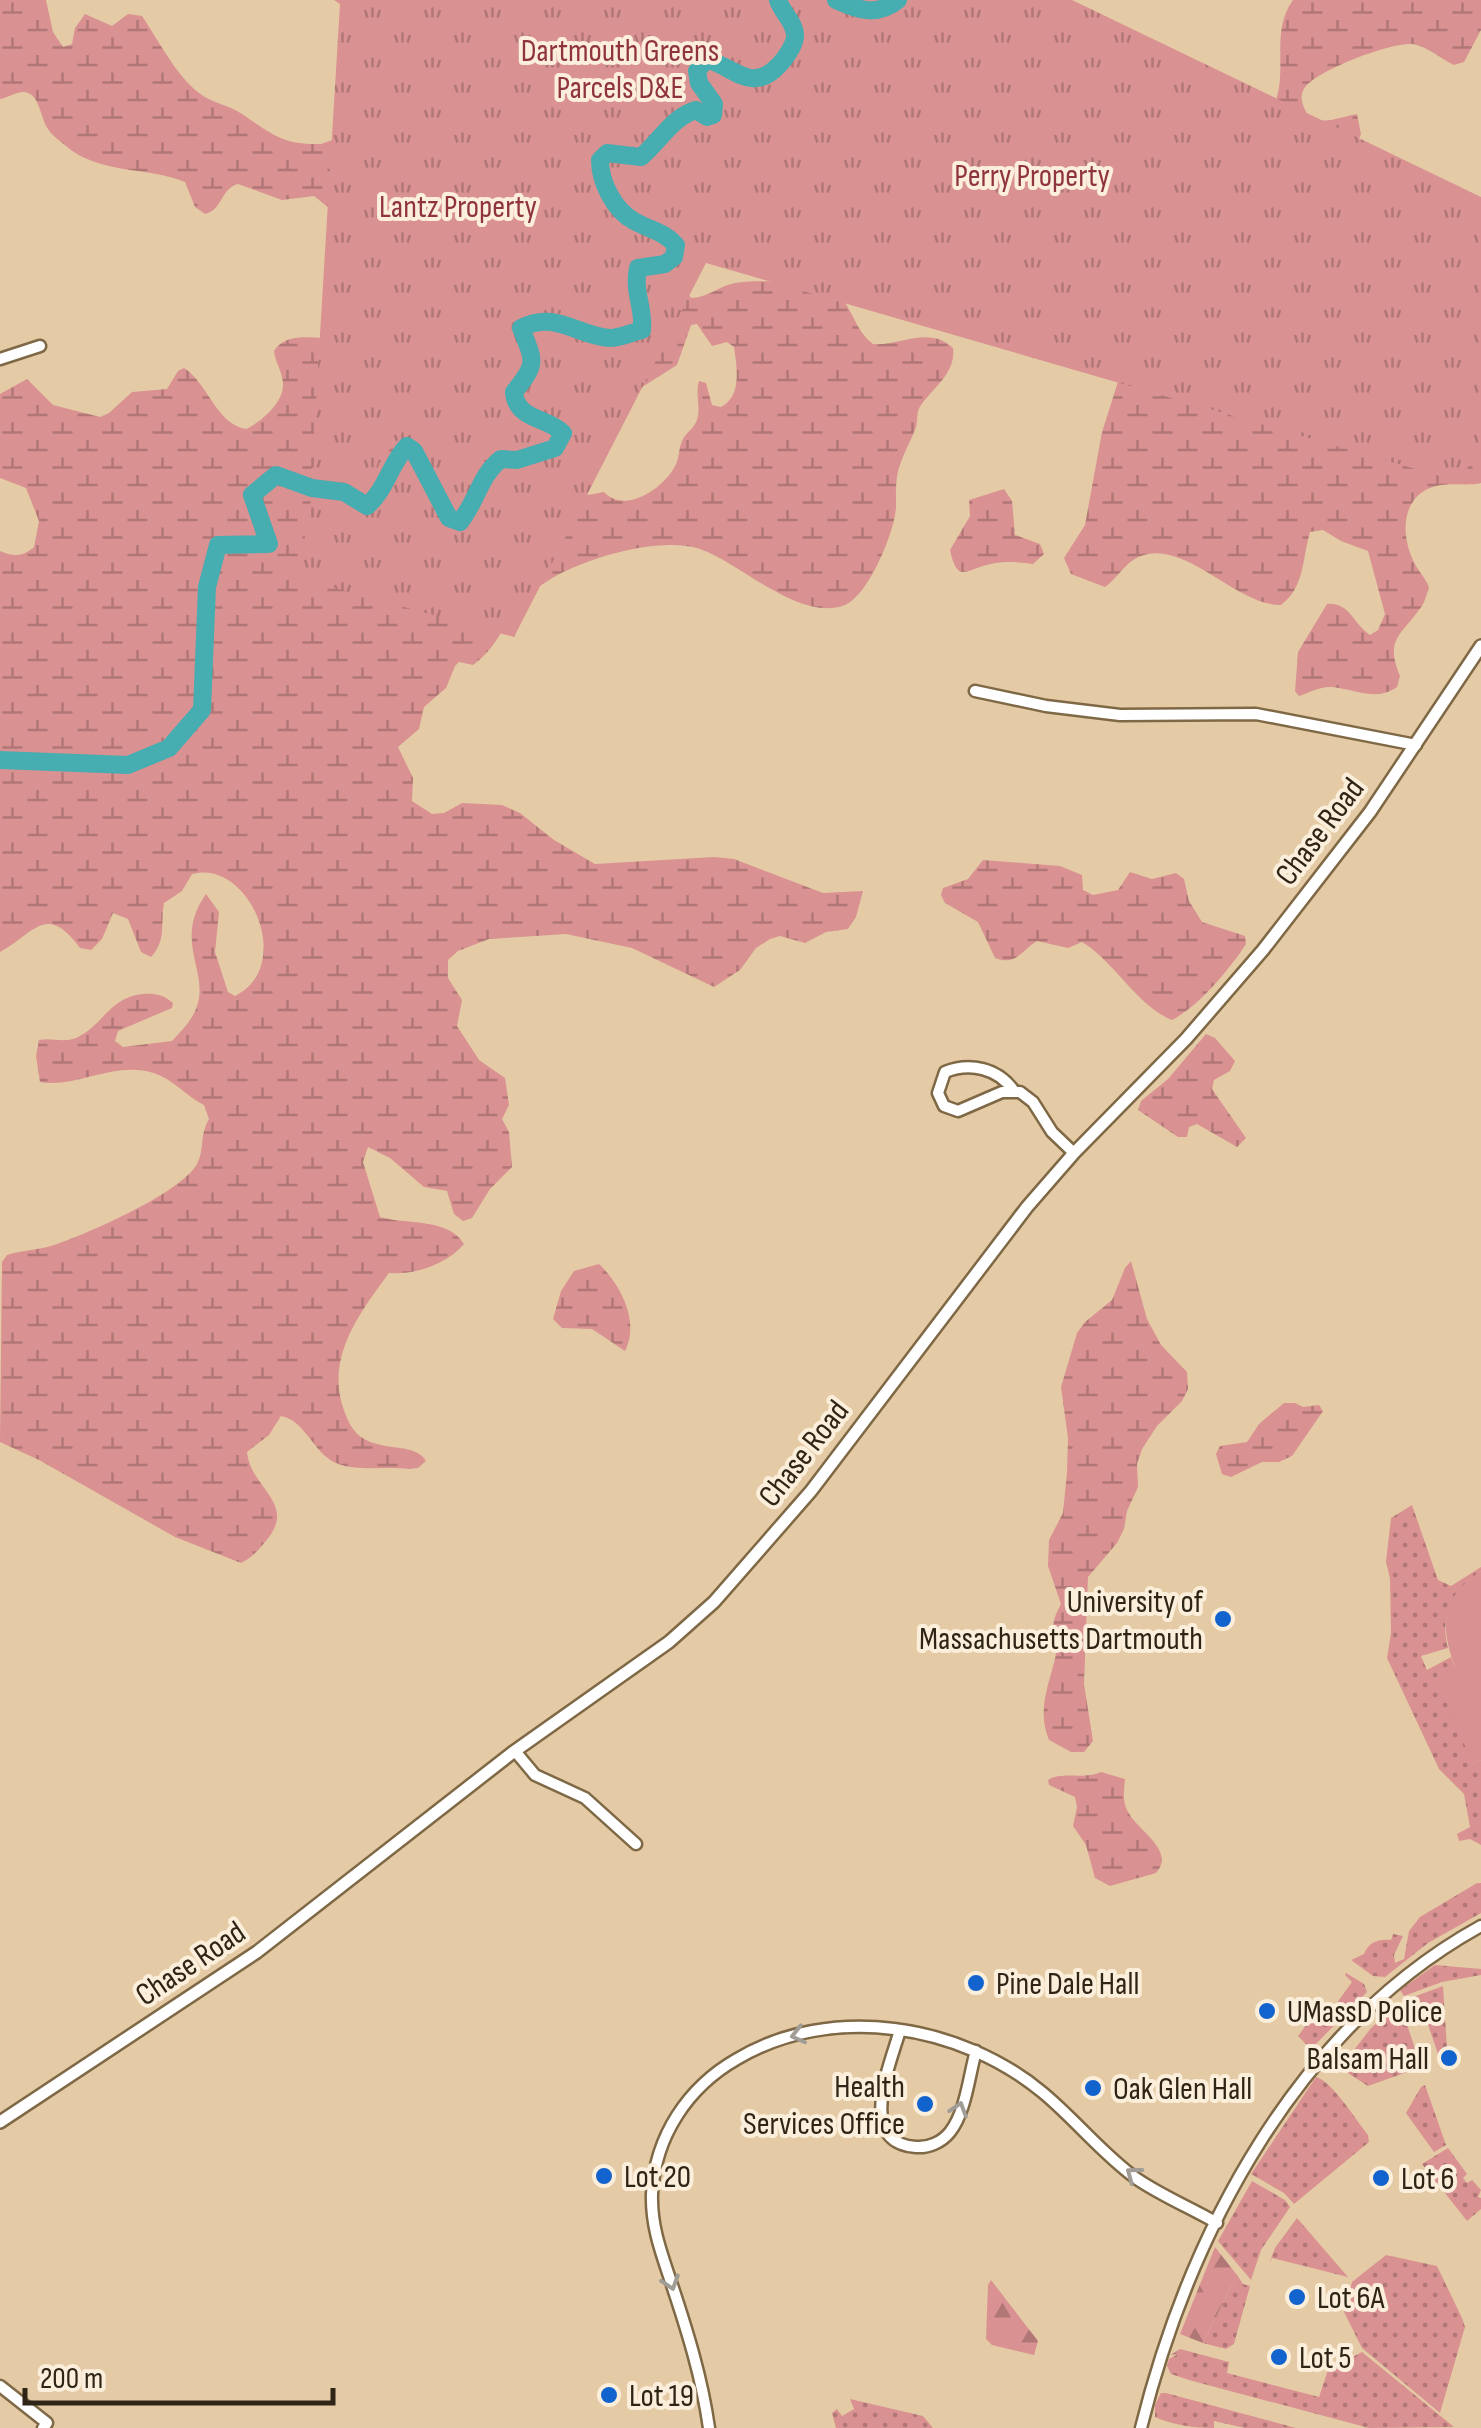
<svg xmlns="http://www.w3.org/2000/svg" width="1481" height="2428" viewBox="0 0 1481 2428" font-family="'Sofia Sans Condensed',sans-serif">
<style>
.grass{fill:url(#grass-dots)}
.forest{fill:url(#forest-firs)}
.wetland{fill:url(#wetland-marsh);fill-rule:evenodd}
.park{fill:url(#park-tufts)}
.pitch{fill:#da9192}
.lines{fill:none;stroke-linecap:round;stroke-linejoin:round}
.river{stroke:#46adb0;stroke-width:18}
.minor-casing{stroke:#7f6845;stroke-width:15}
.tertiary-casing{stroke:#7f6845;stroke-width:16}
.minor{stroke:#fff;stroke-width:10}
.tertiary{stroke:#fff;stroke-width:11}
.oneway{stroke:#a19d96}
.poi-dot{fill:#1263cd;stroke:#fbeedb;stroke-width:4}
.labels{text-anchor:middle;stroke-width:8;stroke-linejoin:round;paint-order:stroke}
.park-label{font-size:32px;fill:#8f333c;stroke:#fbeedb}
.street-label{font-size:32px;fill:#2f2516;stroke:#fbeedb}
.poi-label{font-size:32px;fill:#2f2516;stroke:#fbeedb;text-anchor:start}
</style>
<defs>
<pattern id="grass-dots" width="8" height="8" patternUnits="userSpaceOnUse" patternTransform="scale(2.5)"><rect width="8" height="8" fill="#da9192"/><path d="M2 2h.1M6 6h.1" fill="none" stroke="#b17676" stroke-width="1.8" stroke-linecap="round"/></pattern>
<pattern id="forest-firs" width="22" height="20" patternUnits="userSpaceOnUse" patternTransform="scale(2.5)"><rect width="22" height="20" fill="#da9192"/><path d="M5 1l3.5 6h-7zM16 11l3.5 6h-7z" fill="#b17676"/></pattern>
<pattern id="wetland-marsh" width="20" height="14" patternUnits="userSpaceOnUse" patternTransform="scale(2.5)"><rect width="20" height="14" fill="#da9192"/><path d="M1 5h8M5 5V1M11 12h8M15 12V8" fill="none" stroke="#b17676"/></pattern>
<pattern id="park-tufts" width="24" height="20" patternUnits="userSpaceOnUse" patternTransform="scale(2.5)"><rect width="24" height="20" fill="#da9192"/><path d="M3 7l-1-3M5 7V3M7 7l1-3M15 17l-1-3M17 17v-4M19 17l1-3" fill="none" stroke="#b17676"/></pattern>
</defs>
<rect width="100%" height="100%" fill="#e4cba5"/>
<!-- grass -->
<path class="grass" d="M1412,1505L1438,1580L1451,1586L1481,1567V1571C1454,1589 1439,1615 1448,1648L1421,1656L1427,1670L1451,1657L1455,1668L1472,1764L1481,1760V1845L1470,1839L1459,1841L1457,1834L1470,1827L1464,1794L1439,1769L1387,1658L1391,1633L1390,1579L1386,1561L1391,1518Z
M1477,1883H1481V1913L1428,1943L1385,1977L1373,1976L1351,1960L1364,1954C1369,1942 1378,1939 1391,1940L1393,1934L1403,1936L1394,1955L1395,1963L1404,1959L1409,1931L1420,1917Z
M1435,1965L1481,1969V1975L1442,1982L1404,1996L1400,1990Z
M1346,1973L1364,1984L1367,1992L1311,2049L1298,2036L1318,2009L1328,2015L1352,1982L1345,1975Z
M1443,1986L1447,2048L1438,2054L1419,1998L1408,1999Z
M1400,2003L1421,2067L1368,2086L1340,2068L1371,2028Z
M1316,2077C1332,2081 1356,2120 1368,2135L1369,2142L1294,2204L1284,2193L1251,2174Z
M1425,2085L1446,2145L1434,2152L1406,2113L1421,2087Z
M1448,2148L1467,2174L1463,2178L1467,2183L1472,2180L1481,2190L1478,2197L1481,2198V2209L1467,2221L1422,2164Z
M1252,2181L1285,2200L1290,2207L1261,2250L1251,2280L1218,2241Z
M1297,2218L1348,2277L1272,2258L1269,2264L1275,2248Z
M1386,2255L1437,2266L1462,2318L1465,2327L1440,2413L1362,2348L1344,2312L1352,2282Z
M1237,2275L1243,2284L1250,2286L1234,2344L1226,2349L1203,2343Z
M1180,2349L1229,2362L1227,2373L1319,2397L1328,2370L1362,2352L1454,2427L1369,2428L1189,2380L1171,2374L1167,2366L1169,2359L1178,2354L1170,2355Z
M1166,2393L1296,2428H1245L1214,2421V2428C1195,2428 1172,2425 1155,2417V2405L1161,2393Z
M850,2399L923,2416L933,2428H836L832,2413L837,2409L842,2416L854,2409Z"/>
<!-- forest -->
<path class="forest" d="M1215,2247L1237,2275L1203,2343L1180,2334Z
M991,2280L1038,2341L1034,2355L992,2345L986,2339L988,2285Z"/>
<!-- wetland -->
<path class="wetland" d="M0,0H46L53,32L63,47L72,44L75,28L85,14L112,26L128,14L142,16C159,41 175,74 199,93C212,103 229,105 242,114C272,134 283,145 321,144L739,0H984L872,72L684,287L691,298C707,298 719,286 735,283C758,279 816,282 836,294C852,304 854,330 873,344C900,346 929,325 953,348C956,373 934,387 921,405C916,411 918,420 916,427C912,439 905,450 901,462C895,477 896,491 896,507C895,531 869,595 845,605C800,623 739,562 700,549C661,536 589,557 554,577C545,583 531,591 523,599C504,622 500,645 473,665L459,662L455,666L446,688L424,707L419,729L398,747L413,778L412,801L432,814L444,813L462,803L502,805L520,813L554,840L595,864L714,857L734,859L823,893L863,891L856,917L848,929L826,932L805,943L780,936L770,939L756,948L740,970L714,987L632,948L566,934L489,939L458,951L448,960V978L462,1000L457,1026L479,1060L505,1078L509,1105L502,1119L509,1132L512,1167L490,1189L472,1218L463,1221L454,1214L447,1191L424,1187L390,1158L368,1147L363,1162L380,1217C405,1225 448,1217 464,1244C446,1265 414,1275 389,1273C358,1315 324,1360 345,1413C351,1430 360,1440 377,1444C393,1449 418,1446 426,1461L418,1468L409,1469C386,1466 357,1472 336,1463C313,1453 306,1421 281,1416L269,1435L247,1452C251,1490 299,1503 265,1542C258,1551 251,1558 241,1563L175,1537L39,1460L0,1442L2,1262L7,1255C23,1250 39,1250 54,1245C87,1234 181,1193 197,1164C205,1149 199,1136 209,1119L204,1105C184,1095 173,1078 150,1072C113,1062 76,1088 40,1082L36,1056L39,1040C52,1037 65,1044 78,1037C104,1024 110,997 143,994C155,993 164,995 173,1003L172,1008L118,1031L115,1041L123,1047L172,1041C181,1031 190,1023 196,1009C211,972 172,942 206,894L219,912L215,952L228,992L235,996C296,966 249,858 192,874L182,891L164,903C160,924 167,940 151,957L141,952L128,919L113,913L102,939L91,950L80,948C46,902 35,933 0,952V551C14,557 22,557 34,547L39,521L26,488L0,478V394L27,379L53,405L100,417L109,413L132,392L167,389L178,371L184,368C208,383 216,424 246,429C261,422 284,402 283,384C283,373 275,362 274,351C284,335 305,337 322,338L329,208L314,196L282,200L238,184C220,189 223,210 205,214L195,207L185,182C148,167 105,174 71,150C64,144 53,137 48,129C40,118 40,92 23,92C16,92 7,98 0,99ZM697,324L712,346L727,342L734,347C737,368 742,396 721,407L712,405L706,383L699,381C695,394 701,407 697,420C694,428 687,432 683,439C678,448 680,459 674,468C661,490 625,514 604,492L588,495L586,490L639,389L677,365L691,325Z
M1293,0H1481V30L1464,62L1454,65C1441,59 1427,46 1412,44C1389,43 1325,68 1309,83C1302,89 1300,96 1303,105C1311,131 1339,117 1357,114L1361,134L1352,156L1275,103C1288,69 1270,32 1293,0Z
M1124,363L1481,429V483C1468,486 1455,483 1441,485C1403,491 1399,530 1413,560C1417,570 1425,577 1429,587C1426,596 1425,603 1419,610C1400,636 1385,640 1400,676L1397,687C1377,702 1354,689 1332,687C1321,686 1310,692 1299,696L1295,691L1298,652L1327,604C1350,602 1353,624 1370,635L1378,630L1385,614L1368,551L1341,541L1323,530L1310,532C1302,559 1305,587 1281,605C1237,606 1185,539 1141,556C1126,561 1118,578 1105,587L1071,574L1064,558L1085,525L1102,432Z
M1004,489L1012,501L1015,535L1040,544L1044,554L1033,564C1019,562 1004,561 991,564C967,568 958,586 950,550L970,516L969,500Z
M983,860L1060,866L1082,875L1083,890L1093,895L1118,890L1130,872L1152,879L1176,873L1184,879L1189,901L1202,922L1245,936L1246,944C1230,969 1198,1007 1172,1020C1137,1006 1115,962 1082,942L1068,948L1037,941C1021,951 1016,966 995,958L978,922L945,903L941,895L943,888L968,879Z
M1206,1034L1215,1038L1235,1061L1230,1071L1214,1080L1212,1089L1246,1138L1237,1147L1197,1124L1189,1127L1187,1137H1178L1138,1110L1141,1101L1168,1079Z
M1131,1261L1147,1319L1161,1345L1187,1372L1188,1389L1182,1401L1157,1426L1142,1449L1137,1464L1138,1487L1127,1511L1124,1529L1117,1543L1088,1577L1084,1684L1093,1741L1084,1752H1071L1049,1740C1037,1711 1048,1687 1055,1659C1060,1635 1045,1632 1061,1604L1048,1566L1049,1540L1063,1513L1067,1472L1068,1438L1061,1387L1077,1333L1085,1322L1112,1300L1125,1268Z
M599,1264C621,1285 640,1322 625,1351L592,1329L562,1328L553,1319L561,1291L574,1271Z
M1284,1403H1295L1303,1407L1319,1405L1323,1411L1292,1456L1279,1462H1262L1231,1477L1222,1474L1216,1454L1220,1446L1247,1442L1259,1424Z
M1101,1772L1125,1779C1124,1791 1122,1801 1128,1812C1138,1831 1176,1850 1156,1873L1110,1886L1095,1878L1086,1845L1073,1826L1077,1807L1075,1797L1049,1785L1048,1780C1062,1771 1084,1780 1101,1772Z"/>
<!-- park -->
<path class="park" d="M334,0H772L790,32C786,53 763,81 739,71C726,65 702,38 692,63C683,83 711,95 710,113L691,103L683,102L643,147L619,149L604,146L596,150C587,173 608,213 630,224C641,230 658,230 666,240C670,246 669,248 669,255L657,260L641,255C621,273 634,298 637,320L632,328C607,335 599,326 577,318C559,311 528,313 512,323L511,330C540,359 532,362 511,390C510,417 532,423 554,428L557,437C547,454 519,458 500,454L492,458L458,514C431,499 434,453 406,438L396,441L379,464L367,501L360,500L348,487L311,483L340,4Z
M782,0C795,0 810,0 823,0C855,6 870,34 905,0H1072L1481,197V451L1457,481L706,263L514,637L298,578L312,494L341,498L358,510L369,511C388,496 389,467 409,455L441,518L455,529L469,520L499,466C521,460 569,465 566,430L525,408L517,399L538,358L528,330L564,328L607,344L644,336L648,323L641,279L651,272L670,267L680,253C678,213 598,219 606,165L614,158L634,166L645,165L685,118L693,116L706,122L714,118L718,106L703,80L707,67C722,69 734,84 750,86C776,89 809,54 799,27C795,17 786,10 782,0Z"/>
<!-- pitch -->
<path class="pitch" d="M1481,1571V1760L1472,1764L1437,1674L1455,1667C1440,1626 1440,1597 1481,1571Z"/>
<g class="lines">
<!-- river -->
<path class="river" d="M836,0C858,10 877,17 898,0
M0,760L128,765L169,748L202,710L207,587L218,545L269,544L252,495L276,475L312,488L344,492L367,506C386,490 390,464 407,446L414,451L449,518L460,522C477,501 480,475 501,459L517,460L555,448L563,433C547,417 516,420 514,392C538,363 534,361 521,328C556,310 577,336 610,338C620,338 633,332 642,330C644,305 633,294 638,268L665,264L674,257L676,245C663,231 650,230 634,221C614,210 600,182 600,160L607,153L641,157C660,141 672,117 696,110L707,117L713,115L714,104L699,83L697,71L706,59C736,68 752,94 779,65C785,59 794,46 795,37C796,23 782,13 778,0"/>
<defs>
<path id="minor" d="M0,359L40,346
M975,691L1046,706L1120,715L1256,714L1416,745
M1014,1091C998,1068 970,1062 945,1072L938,1093L944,1106L958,1111L1002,1092H1020L1033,1102L1052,1132L1074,1153
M515,1751L535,1775L585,1798L636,1844
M900,2030C891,2063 855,2143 916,2147C929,2148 942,2142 950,2132C966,2112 969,2075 976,2051
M0,2386L47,2423L43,2428
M709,2428C702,2378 687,2330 671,2282C661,2252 651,2226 652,2194C655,2136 688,2087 737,2059C831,2003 960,2024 1042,2092C1075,2119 1102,2154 1137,2179C1162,2196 1191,2208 1217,2223
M1141,2428C1190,2231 1298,2027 1481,1926"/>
<path id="tertiary" d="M0,2122L257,1952L512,1753L669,1642L714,1602L811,1491L1027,1207L1074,1153L1186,1039L1263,950L1370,812L1481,646"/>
</defs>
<!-- minor casing -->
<use href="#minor" class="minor-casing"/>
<!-- tertiary casing -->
<use href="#tertiary" class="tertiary-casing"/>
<!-- minor -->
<use href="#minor" class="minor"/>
<!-- tertiary -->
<use href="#tertiary" class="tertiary"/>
</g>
<!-- one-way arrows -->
<defs><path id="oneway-chevron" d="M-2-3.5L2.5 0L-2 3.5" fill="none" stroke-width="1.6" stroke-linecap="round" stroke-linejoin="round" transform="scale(2.5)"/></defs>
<g class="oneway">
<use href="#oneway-chevron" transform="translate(798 2035) rotate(166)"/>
<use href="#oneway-chevron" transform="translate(959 2109) rotate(-73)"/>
<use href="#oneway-chevron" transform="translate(1133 2174) rotate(-143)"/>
<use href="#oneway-chevron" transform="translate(671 2283) rotate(72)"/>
</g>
<!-- markers -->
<g class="poi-dot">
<circle cx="1223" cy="1619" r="10"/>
<circle cx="976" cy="1983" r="10"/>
<circle cx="1267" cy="2011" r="10"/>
<circle cx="1449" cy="2058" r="10"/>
<circle cx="1093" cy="2088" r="10"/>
<circle cx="925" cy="2104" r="10"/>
<circle cx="604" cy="2176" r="10"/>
<circle cx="1381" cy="2178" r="10"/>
<circle cx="1297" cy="2297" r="10"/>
<circle cx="1279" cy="2357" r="10"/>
<circle cx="609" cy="2395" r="10"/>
</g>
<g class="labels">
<!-- park labels -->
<g class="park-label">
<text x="620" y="61">Dartmouth Greens<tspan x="620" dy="37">Parcels D&amp;E</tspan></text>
<text x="1032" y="186">Perry Property</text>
<text x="458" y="217">Lantz Property</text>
</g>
<!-- street labels -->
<g class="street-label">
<text transform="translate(1319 831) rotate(-53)" y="11">Chase Road</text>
<text transform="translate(803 1453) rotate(-52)" y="11">Chase Road</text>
<text transform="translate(190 1963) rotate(-34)" y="11">Chase Road</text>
</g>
<!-- poi labels -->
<g class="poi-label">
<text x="1203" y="1612" text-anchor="end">University of<tspan x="1203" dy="37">Massachusetts Dartmouth</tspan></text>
<text x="996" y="1994">Pine Dale Hall</text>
<text x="1287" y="2022">UMassD Police</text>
<text x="1429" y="2069" text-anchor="end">Balsam Hall</text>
<text x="905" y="2097" text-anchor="end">Health<tspan x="905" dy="37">Services Office</tspan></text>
<text x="1113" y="2099">Oak Glen Hall</text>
<text x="624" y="2187">Lot 20</text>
<text x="1401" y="2189">Lot 6</text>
<text x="1317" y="2308">Lot 6A</text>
<text x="1299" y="2368">Lot 5</text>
<text x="629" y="2406">Lot 19</text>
</g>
</g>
<!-- scale -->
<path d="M25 2388v15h308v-15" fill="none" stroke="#2f2516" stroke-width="5"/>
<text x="40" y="2388" font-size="30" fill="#2f2516" stroke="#fbeedb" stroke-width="8" paint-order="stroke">200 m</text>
</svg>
